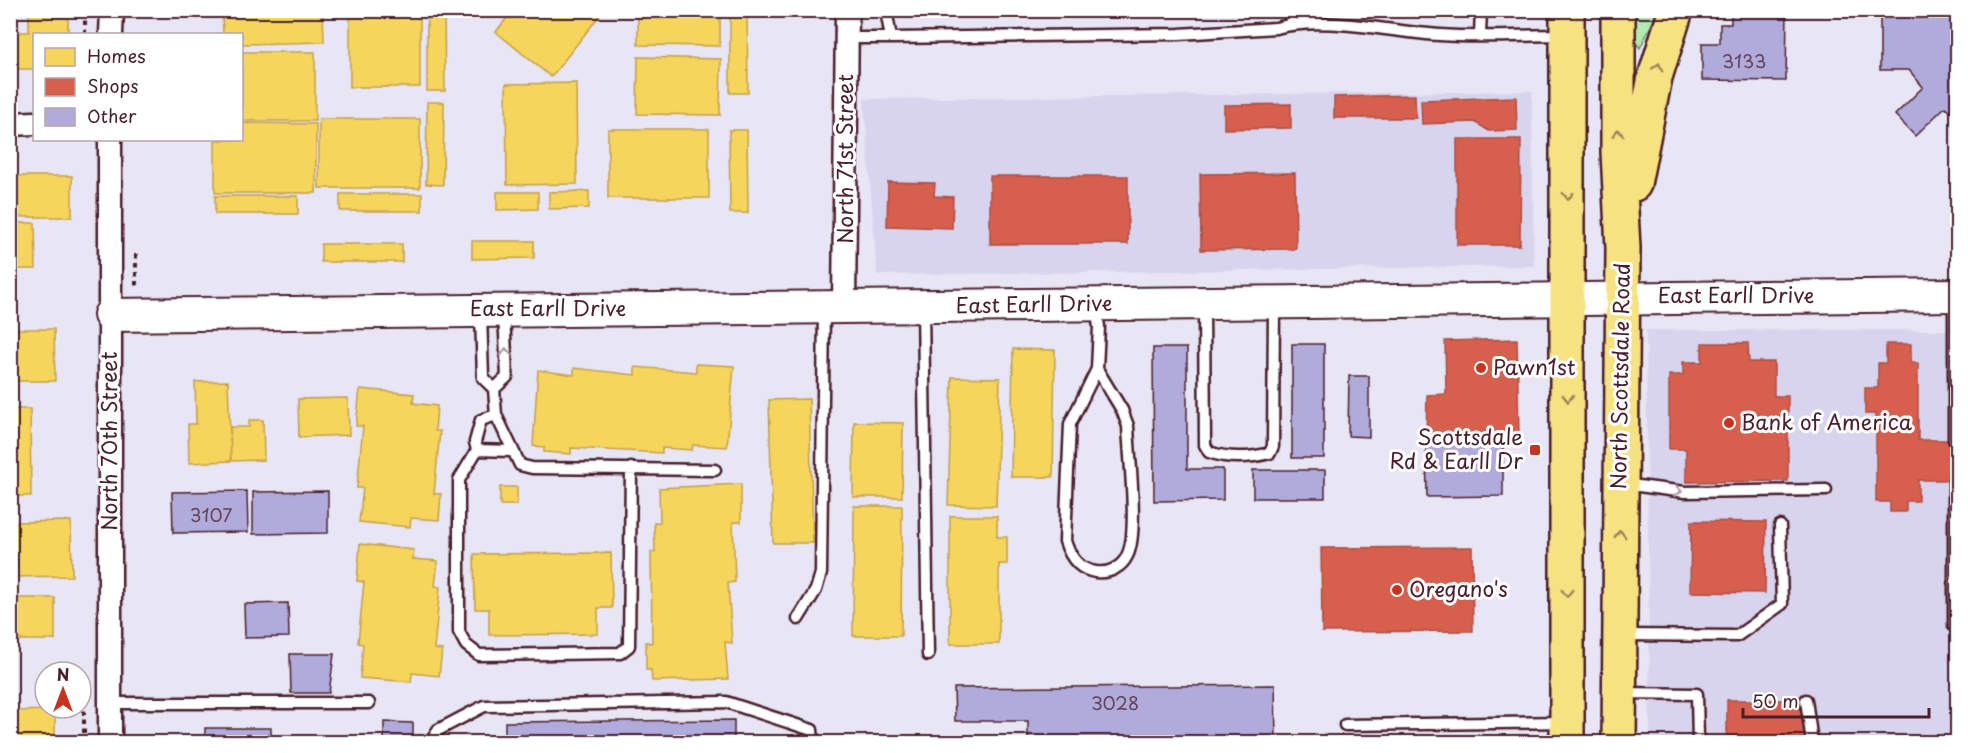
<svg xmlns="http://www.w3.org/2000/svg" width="1968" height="753" viewBox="0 0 1968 753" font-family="'Playpen Sans',sans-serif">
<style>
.built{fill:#d8d4ed}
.green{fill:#b1eaae;stroke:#7e846c;stroke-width:1.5}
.homes{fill:#f6d55c;stroke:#c29e4d;stroke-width:1.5}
.shops{fill:#d6604d;stroke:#ac4c43;stroke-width:1.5}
.building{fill:#b1abdc;stroke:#4a1f2b;stroke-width:1.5}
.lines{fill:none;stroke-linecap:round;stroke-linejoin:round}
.lane-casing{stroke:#4a1f2b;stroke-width:15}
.street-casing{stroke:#4a1f2b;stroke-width:27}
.secondary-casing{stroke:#4a1f2b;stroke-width:36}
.primary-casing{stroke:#4a1f2b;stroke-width:38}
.path{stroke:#4a1f2b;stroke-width:4;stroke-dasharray:4.5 4.5;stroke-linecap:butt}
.lane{stroke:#fff;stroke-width:10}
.street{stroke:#fff;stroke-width:22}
.secondary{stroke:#fff;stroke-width:32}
.primary{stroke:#f7e281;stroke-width:33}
.oneway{stroke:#a08056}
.oneway2{stroke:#ae9aa0}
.poi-dot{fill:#c8321e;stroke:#fff;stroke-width:2}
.labels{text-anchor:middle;stroke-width:6;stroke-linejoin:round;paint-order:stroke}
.number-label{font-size:18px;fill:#644257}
.street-label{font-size:21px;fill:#4a1f2b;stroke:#fff}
.poi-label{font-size:21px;fill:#4a1f2b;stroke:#fff;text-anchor:start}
</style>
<rect width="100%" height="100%" fill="#e8e6f4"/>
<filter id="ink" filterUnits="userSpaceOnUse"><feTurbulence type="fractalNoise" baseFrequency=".0167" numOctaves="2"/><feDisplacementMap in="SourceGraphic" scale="12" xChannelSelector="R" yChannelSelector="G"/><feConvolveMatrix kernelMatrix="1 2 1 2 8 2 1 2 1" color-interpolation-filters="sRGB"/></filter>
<g filter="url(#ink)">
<!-- built -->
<path class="built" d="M1532,91L1534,266L877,275L864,99Z
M1646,330H1957V742H1650Z"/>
<!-- green -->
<path class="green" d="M1633,11H1658L1640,48L1634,40Z"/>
<!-- homes -->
<path class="homes" d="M29,10H68V34H34V69H10V32H29Z
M222,10H323L324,42L242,44V34H223Z
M350,10H420V87H350Z
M513,10H604L551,77L496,32Z
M638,10H720V46L638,45Z
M730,10H747L748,93H730Z
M427,12H444L445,91H427Z
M242,52H315V121H242Z
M638,57L721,59L720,115L637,114Z
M576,83L577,184L507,185L506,84Z
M427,102H444L443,185L426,184Z
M319,119H420V188H319Z
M242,123L316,124V193H215V140H242Z
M608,129H709V198H608Z
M729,130H747L748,213H730Z
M10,176H72V217H10Z
M589,191V208L549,209V192Z
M497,192H538V209L497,210Z
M340,194H422V211H340Z
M215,196H298V214H215Z
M10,223H35L36,269H10Z
M472,241H534V258L472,259Z
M321,244H402V262H321Z
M10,329H54L55,381H10Z
M1013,349L1055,350L1053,477H1011Z
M696,364L734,366L727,447L693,445L692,450L662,448V453L571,448V454L544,452V447L533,446L538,370L574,375V368L635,375V367L696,372Z
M952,377L1000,378L996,506L948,505Z
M228,381L231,461L189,463L188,424H196L195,382Z
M360,389L414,394L413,403L437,406L435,431H440L434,494H441L439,520L411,518L410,527L359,522L363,488H357L363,426H356Z
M348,398L349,435L299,437L298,399Z
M809,399L813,543H773L769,400Z
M10,409H30L31,496H10Z
M249,420H263L264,460L231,461L230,427H249Z
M854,422L903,423L902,497H853Z
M741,484V522H733L735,582L728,583L732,643L725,642L728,679L652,681L651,670H646V642L652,643L651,552H655L654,523L660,522L659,488Z
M500,487H517V505H500Z
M854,506H902L901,636H853Z
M950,516H997V537H1007V564H999V644H950Z
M71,521L72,576L10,577V522Z
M360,544L414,550L413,559L438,561L435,586L440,587L434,649L442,650L439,676L412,673L411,682L360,678L363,644L358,643L364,582L357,581Z
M611,553L612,608H598V634L489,635V609H475L474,554Z
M10,598H55V640H10Z
M55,710V742H10V711Z"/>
<!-- shops -->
<path class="shops" d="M1415,95L1416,118H1334V97Z
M1516,97L1517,130L1489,131L1475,122L1422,124L1421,100Z
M1291,104V128L1224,129V105Z
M1457,139H1521L1520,245H1457Z
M1295,173L1296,249L1201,250L1200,174Z
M990,176H1128V244H990Z
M888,182L935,183L934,196L953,197L952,228L887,226Z
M1517,339L1519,436L1426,437L1427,395L1446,394L1445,341Z
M1702,343H1748L1749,362H1774V396H1788V481L1686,482V449H1669V375H1683V362H1702Z
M1886,344H1911V363H1918V440H1958V480H1918V501H1906V512H1890V502H1876V414H1865V388H1878V363H1886Z
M1691,521L1766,522L1765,593L1690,592Z
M1472,547L1473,631L1322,632L1321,548Z
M1727,700H1806V742H1727Z"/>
<!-- building -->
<path class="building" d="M1731,10H1787L1786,81L1702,80V43H1720V24H1731Z
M1880,10H1958V117L1945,107L1915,136L1895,115L1923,87L1909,70H1880Z
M1292,344H1324V458H1292Z
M1153,348H1187V469H1223V500L1154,501Z
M1349,376H1369V437L1348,436Z
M1503,436V496L1427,497L1426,437Z
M1253,470H1325V498H1253Z
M247,491L248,532L173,533L172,492Z
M328,491V533L253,534V492Z
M288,603L289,637L245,638L244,604Z
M290,654H334L329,693H291Z
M1275,685L1276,742H1028V721H955L954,688Z
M734,720V742H505V722Z
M384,722L413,723V742H384Z
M205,728H271V742H205Z"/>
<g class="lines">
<defs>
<path id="lane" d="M886,10L891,38L1179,34L1276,28C1323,15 1390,32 1440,35C1480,38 1523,35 1563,35
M1290,10L1291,24
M1480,35L1481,10
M847,38H891
M1954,297V440
M1204,306L1205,445L1209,452C1228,459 1250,458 1270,453L1273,446L1274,306
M923,307L928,655
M1096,307L1099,327L1097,369L1070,424L1065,541C1070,557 1079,570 1096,572C1109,574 1122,567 1127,556C1139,534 1129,455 1128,426L1122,410L1097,369
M481,314L483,378L494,389L496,415L481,420L475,442L477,450L459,480V632L466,645L479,655L620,653L629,646L631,468
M494,389L507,377L504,313
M496,415L520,465L532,468L715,470
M477,450L512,451
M1623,484L1685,492L1826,490
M798,619L816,590L821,573L824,310
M1954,626V480
M1623,635L1737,636L1782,604L1780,526
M1622,693L1697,694L1698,742
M1806,700L1812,742
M110,703H369
M1345,725L1564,722
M431,742L438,730L484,706L726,702L812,730L813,742"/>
<path id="street" d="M111,34L112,10
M10,124L34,123
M844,308L847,10
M110,742V140"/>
<path id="secondary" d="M110,315L1958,295"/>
<path id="primary" d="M1567,10V742
M1618,10V152L1623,248L1619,742
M1634,184L1655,77L1676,10"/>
</defs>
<!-- lane casing -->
<use href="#lane" class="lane-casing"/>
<!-- street casing -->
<use href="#street" class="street-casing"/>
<!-- secondary casing -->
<use href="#secondary" class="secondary-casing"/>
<!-- primary casing -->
<use href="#primary" class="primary-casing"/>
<!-- path -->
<path class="path" d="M85,34V10
M136,254V289
M84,742V689"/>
<!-- lane -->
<use href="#lane" class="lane"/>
<!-- street -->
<use href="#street" class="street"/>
<!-- secondary -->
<use href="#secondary" class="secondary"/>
<!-- primary -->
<use href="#primary" class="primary"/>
</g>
<!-- one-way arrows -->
<defs><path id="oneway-chevron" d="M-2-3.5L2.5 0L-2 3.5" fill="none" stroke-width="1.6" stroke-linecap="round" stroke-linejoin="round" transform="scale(1.5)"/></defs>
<g class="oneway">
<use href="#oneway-chevron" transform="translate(1658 67) rotate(-74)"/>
<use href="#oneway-chevron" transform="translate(1618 133) rotate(-90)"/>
<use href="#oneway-chevron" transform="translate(1568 196) rotate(89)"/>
<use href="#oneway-chevron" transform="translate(1568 398) rotate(90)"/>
<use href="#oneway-chevron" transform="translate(1620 534) rotate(-90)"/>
<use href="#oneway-chevron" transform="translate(1567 593) rotate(90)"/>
</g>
<g class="oneway2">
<use href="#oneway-chevron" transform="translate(506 352) rotate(-93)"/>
<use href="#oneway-chevron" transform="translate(1678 491) rotate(9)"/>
</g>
</g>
<!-- markers -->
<g class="poi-dot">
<circle cx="1481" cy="368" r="6"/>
<circle cx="1729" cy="423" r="6"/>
<rect x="1529" y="444" width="12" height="12" rx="3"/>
<circle cx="1397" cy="590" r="6"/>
</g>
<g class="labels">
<!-- number labels -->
<g class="number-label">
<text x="1744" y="68">3133</text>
<text x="211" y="522">3107</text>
<text x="1115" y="710">3028</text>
</g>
<!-- street labels -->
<g class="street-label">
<text transform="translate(846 159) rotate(-90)" y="7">North 71st Street</text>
<text x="1736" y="303">East Earll Drive</text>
<text transform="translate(1034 305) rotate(-1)" y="7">East Earll Drive</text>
<text x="548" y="316">East Earll Drive</text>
<text transform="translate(1621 376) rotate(-89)" y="7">North Scottsdale Road</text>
<text transform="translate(110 441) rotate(-90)" y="7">North 70th Street</text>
</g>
<!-- poi labels -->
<g class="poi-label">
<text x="1493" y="375">Pawn1st</text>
<text x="1741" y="430">Bank of America</text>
<text x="1523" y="445" text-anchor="end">Scottsdale<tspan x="1523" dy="24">Rd &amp; Earll Dr</tspan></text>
<text x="1409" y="597">Oregano's</text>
</g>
</g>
<!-- margin -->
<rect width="1968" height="753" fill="none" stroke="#fff" stroke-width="36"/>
<rect x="18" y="18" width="1932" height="717" fill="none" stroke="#4a1f2b" stroke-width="2" filter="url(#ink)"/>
<!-- legend -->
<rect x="33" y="33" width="210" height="108" fill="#ffffff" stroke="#b7a5aa" stroke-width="1.5"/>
<rect x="45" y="48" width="30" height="18" fill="#f6d55c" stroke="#b7a5aa" stroke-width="1.5"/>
<text x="87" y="63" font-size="18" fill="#4a1f2b">Homes</text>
<rect x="45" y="78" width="30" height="18" fill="#d6604d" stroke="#b7a5aa" stroke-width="1.5"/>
<text x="87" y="93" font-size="18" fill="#4a1f2b">Shops</text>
<rect x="45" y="108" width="30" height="18" fill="#b1abdc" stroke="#b7a5aa" stroke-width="1.5"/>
<text x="87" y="123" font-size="18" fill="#4a1f2b">Other</text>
<!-- north arrow -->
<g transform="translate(63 690)"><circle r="28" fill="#ffffff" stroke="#b7a5aa" stroke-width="1.5"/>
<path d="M0-4.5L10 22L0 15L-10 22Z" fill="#c8321e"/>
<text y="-9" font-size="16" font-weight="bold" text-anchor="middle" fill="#4a1f2b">N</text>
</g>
<!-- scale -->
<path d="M1743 708v9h186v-9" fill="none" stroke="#4a1f2b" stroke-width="3"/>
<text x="1752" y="708" font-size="18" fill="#4a1f2b" stroke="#ffffff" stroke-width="4.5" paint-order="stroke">50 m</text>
</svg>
